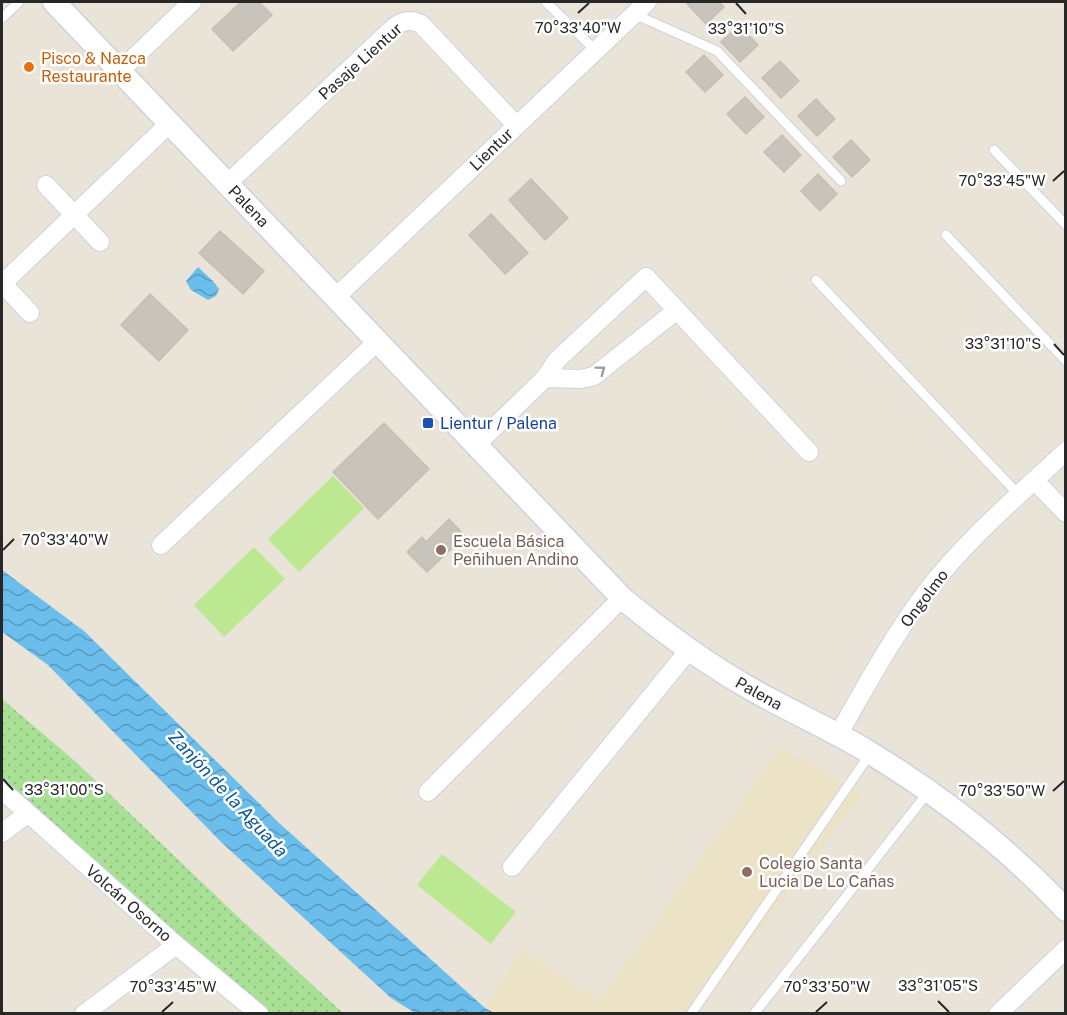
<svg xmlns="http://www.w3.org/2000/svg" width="1067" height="1015" viewBox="0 0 1067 1015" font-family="'Public Sans',sans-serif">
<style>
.education{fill:#ece3c7}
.park{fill:url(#park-dots)}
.pitch{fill:#bbe890}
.water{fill:url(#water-waves)}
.building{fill:#c8c3bb;stroke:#c5c0b2;stroke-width:1.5}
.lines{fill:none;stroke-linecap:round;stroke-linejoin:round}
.service-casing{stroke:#ced0e0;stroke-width:11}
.minor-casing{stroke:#ced0e0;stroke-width:20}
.tertiary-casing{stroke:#ced0e0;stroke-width:25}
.service{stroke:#fff;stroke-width:9}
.minor{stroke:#fff;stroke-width:18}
.tertiary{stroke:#fff;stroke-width:22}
.oneway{stroke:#9e9e9e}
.ticks{fill:none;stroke:#272727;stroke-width:2}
.food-dot{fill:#e8710a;stroke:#fff;stroke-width:2}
.transit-dot{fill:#1a4fb4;stroke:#fff;stroke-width:2}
.education-dot{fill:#8d6e63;stroke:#fff;stroke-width:2}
.labels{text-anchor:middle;stroke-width:5;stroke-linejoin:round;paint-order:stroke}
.food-label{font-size:16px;fill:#c56008;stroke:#fff;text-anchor:start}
.street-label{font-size:16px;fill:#272727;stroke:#fff}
.transit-label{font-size:16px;fill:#164399;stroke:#fff;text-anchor:start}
.education-label{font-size:16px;fill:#785e54;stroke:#fff;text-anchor:start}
.water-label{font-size:18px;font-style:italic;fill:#0f5a93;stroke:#fff}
.ticks-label{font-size:15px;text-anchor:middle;fill:#272727;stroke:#fff;stroke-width:5;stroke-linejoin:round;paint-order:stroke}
</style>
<defs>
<pattern id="park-dots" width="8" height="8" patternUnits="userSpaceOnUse" patternTransform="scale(1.5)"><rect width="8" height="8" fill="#a8e095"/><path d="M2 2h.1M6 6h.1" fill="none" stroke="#91c080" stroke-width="1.8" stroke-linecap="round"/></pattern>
<pattern id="water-waves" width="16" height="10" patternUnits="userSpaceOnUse" patternTransform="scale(1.5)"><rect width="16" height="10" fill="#6bbeec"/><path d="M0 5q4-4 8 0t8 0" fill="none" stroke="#589abf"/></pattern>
</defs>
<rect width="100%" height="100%" fill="#eae4d8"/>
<!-- education -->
<path class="education" d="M780,747L862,794L698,1013L494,1014L485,1008L521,950L599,1001Z"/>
<!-- park -->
<path class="park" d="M2,699L76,762L234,913L343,1013H263L240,996L2,781Z"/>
<!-- pitch -->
<path class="pitch" d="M333,476L364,508L299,572L268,539Z
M254,547L285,579L224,637L194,605Z
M442,854L516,912L491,944L417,885Z"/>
<!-- water -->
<path class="water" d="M198,267L213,281L219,289L216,296L208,300L191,290L186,281Z
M2,570L84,631L278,822L485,1008L494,1013H415L391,998L221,842L48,665L2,632Z"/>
<!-- building -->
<path class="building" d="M241,2H259L272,15L233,51L212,29Z
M690,2H719L724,7L706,24L687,4Z
M739,25L758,45L740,62L721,42Z
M704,55L723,75L705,92L686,72Z
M780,61L799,81L781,98L762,78Z
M745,97L764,117L746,134L727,114Z
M816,99L835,119L817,136L798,116Z
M782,135L801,155L784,172L764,152Z
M851,140L870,160L852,177L833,157Z
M818,174L837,194L820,211L801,191Z
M531,179L568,218L545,240L509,200Z
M491,214L528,253L505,274L469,235Z
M220,231L264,271L243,294L199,253Z
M150,294L188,330L159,361L121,325Z
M384,423L429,469L378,519L333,472Z
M449,519L465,536L427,572L407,552L422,537L426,542Z"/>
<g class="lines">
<defs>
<path id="service" d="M546,2L595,50
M634,14L717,51L841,181
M2,18L19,2
M994,150L1066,225
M946,235L1066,361
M816,280L1019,495
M691,1014L870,754
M754,1014L929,791"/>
<path id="minor" d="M120,71L192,2
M228,183L394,27C403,20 411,19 421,24L516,125
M46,185L100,242
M2,283L30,313
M2,284L170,123
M336,297L647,2
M545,378L581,379L594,376L677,310
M476,445L545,378L557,360L646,277L809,452
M1035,481L1066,513
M161,545L378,341
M838,735C866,686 893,636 927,591C967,539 1018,496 1066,451
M2,790L176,945L259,1014
M428,792L622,598
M2,833L27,814
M512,867L689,650
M84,1014L176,945
M998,1014L1066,949"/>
<path id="tertiary" d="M54,2L622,598C663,632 705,663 751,689C791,712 833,730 872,754C942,797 1009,849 1066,910"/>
</defs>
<!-- service casing -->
<use href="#service" class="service-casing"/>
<!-- minor casing -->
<use href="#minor" class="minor-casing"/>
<!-- tertiary casing -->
<use href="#tertiary" class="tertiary-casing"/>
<!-- service -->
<use href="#service" class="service"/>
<!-- minor -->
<use href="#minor" class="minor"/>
<!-- tertiary -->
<use href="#tertiary" class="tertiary"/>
</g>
<!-- one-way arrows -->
<defs><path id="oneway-chevron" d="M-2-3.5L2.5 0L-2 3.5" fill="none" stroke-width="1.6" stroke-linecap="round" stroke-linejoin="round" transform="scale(1.5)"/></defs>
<use class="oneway" href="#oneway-chevron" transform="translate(601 370) rotate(-37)"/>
<!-- ticks -->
<path class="ticks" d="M736,3L746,14M578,13L589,3M1053,181L1064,171M1054,344L1064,355M3,550L14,539M3,779L13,790M1053,791L1064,781M938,1001L949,1012M162,1012L173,1002M816,1012L827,1002"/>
<!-- markers -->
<circle class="food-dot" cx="29" cy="67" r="6"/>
<rect class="transit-dot" x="422" y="417" width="12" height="12" rx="3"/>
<g class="education-dot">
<circle cx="441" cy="550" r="6"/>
<circle cx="747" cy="872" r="6"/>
</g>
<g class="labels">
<!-- food labels -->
<g class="food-label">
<text x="41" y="64">Pisco &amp; Nazca<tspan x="41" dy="18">Restaurante</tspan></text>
</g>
<!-- street labels -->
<g class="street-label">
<text transform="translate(360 61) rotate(-42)" y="6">Pasaje Lientur</text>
<text transform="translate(491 149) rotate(-44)" y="6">Lientur</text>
<text transform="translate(249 206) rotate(46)" y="6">Palena</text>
<text transform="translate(924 598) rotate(-53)" y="6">Ongolmo</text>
<text transform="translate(759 693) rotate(29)" y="6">Palena</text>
<text transform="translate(129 903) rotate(41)" y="6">Volcán Osorno</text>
</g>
<!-- transit labels -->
<g class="transit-label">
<text x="440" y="429">Lientur / Palena</text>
</g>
<!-- education labels -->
<g class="education-label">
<text x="453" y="547">Escuela Básica<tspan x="453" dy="18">Peñihuen Andino</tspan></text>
<text x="759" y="869">Colegio Santa<tspan x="759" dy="18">Lucia De Lo Cañas</tspan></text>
</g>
<!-- water labels -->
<g class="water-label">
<text transform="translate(228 794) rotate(47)" y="6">Zanjón de la Aguada</text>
</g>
</g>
<g class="ticks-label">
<text x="578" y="33">70°33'40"W</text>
<text x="746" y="34">33°31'10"S</text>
<text x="1002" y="186">70°33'45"W</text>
<text x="1003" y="349">33°31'10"S</text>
<text x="65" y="545">70°33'40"W</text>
<text x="64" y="795">33°31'00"S</text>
<text x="1002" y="796">70°33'50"W</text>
<text x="938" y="991">33°31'05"S</text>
<text x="173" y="992">70°33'45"W</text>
<text x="827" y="992">70°33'50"W</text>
</g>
<!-- border -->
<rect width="1067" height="1015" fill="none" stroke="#272727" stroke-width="6"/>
</svg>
